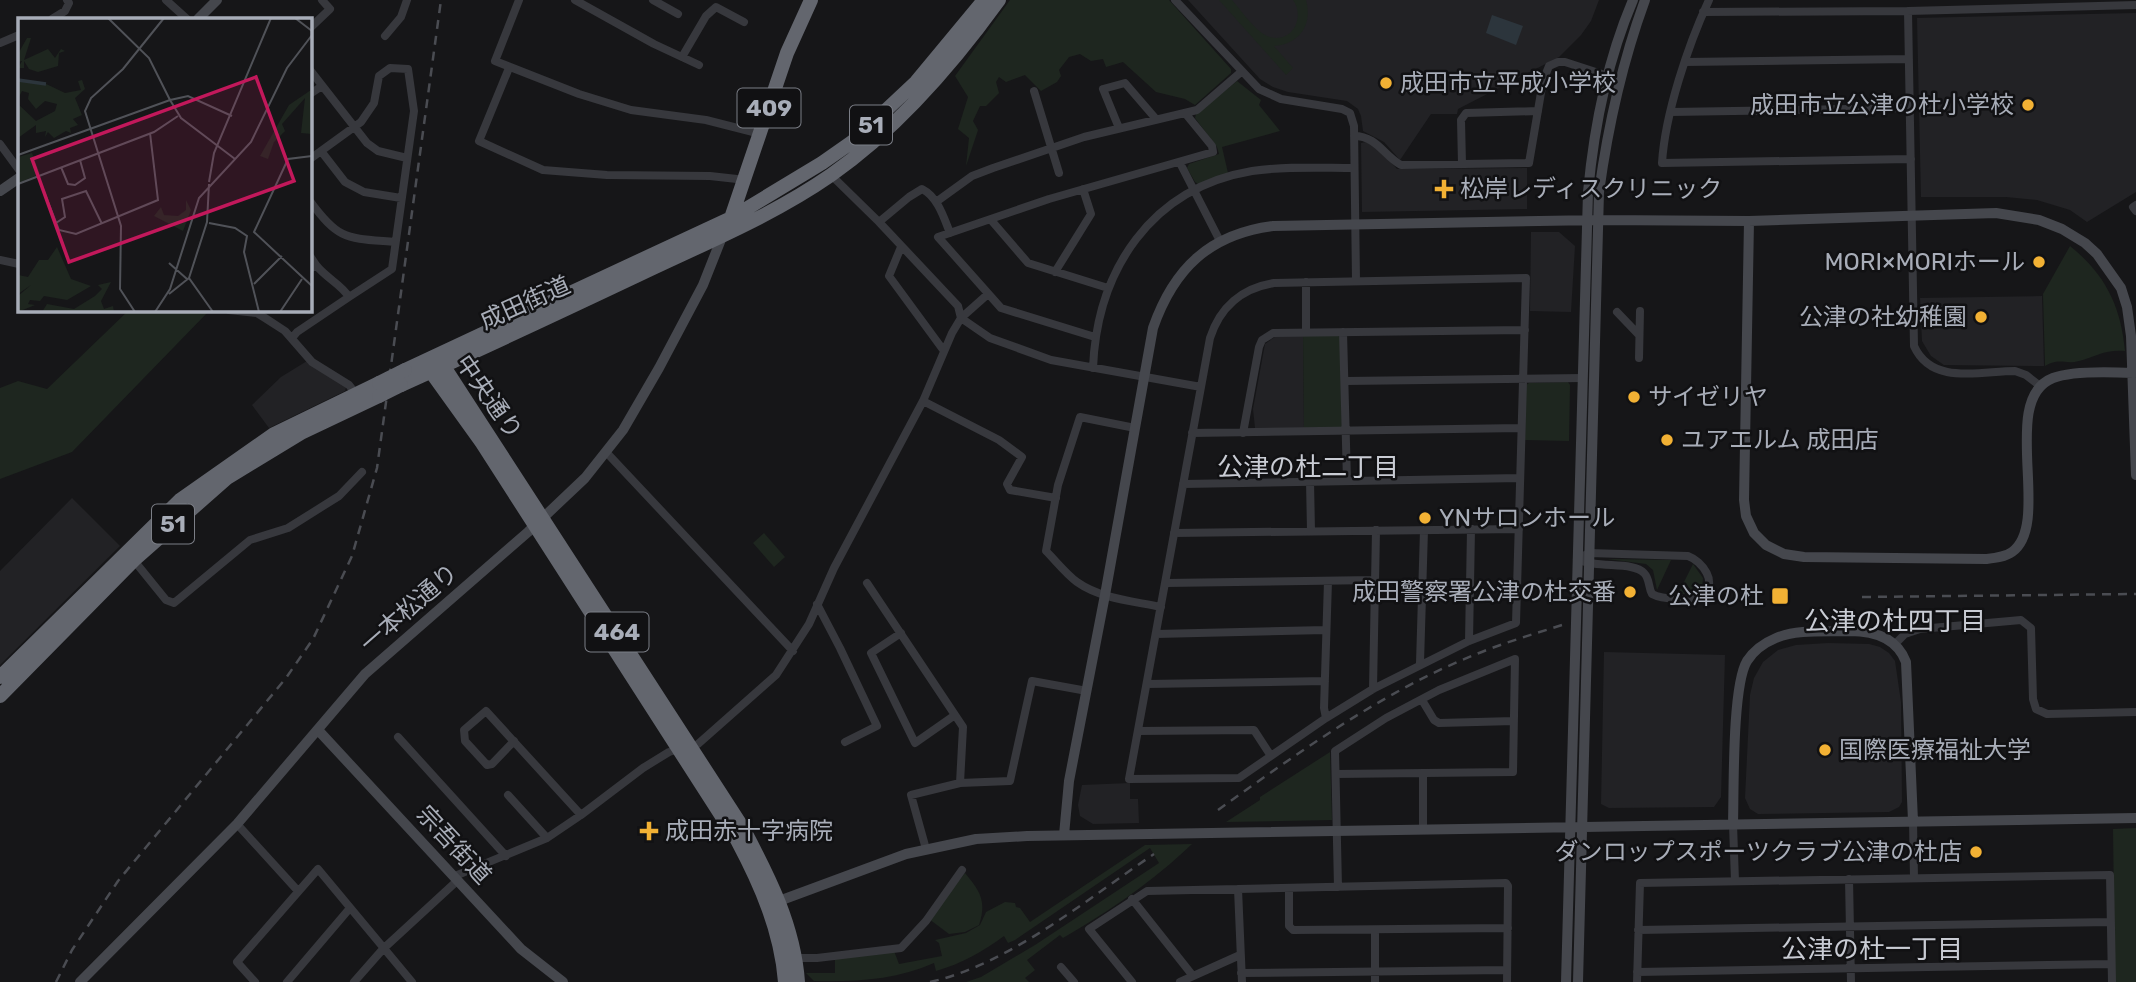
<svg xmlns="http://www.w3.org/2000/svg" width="2136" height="982" viewBox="0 0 2136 982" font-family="Rubik,'Noto Sans JP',sans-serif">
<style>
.built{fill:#222225}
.green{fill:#1e261f}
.water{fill:#2c353c}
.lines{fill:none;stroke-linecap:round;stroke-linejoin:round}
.street{stroke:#37383d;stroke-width:8}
.secondary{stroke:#45474d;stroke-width:10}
.highway{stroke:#63666e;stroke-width:14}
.rail{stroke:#4a4c52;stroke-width:2.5;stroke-dasharray:9 7;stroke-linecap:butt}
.highway-bridge{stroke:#63666e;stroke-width:14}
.poi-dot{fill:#f2b134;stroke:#111113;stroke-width:2.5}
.labels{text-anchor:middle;stroke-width:5;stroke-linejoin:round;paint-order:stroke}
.shield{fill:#111113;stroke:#7b7e86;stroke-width:2}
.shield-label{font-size:23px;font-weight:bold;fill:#a8adb8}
.poi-label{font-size:24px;fill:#a8adb8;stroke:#111113;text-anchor:start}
.street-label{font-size:24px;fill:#a8adb8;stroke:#111113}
.neighbourhood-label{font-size:26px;fill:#c9ccd4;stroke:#111113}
.inset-river{fill:none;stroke:#2c353c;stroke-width:3.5}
.inset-road{fill:none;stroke:#505258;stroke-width:2}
.view{fill:#c2185b;fill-opacity:0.15;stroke:#c2185b;stroke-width:3.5}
.inset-edge{fill:none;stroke:#a8adb8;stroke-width:3.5}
</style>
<rect width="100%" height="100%" fill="#161618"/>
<!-- built -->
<path class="built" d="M1188,0H1599L1591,21L1581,35L1559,57L1458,109L1457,114H1431L1400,160L1384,142L1363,131L1361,116L1358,109L1347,101L1288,92L1273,87L1260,79Z
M2136,13V192L2087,222L2070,210L2037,200L2006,197H1921L1917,18Z
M1366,142L1378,148L1397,169L1527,168V209L1362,212L1361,143Z
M1531,232H1559L1575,246L1571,312L1530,311Z
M2042,296L2044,366L1944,365L1931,356L1922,341L1920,298Z
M1303,335L1304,428H1255L1253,409L1265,344L1276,336Z
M307,361L346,387L345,391L269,428L252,405L281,377Z
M72,498L120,546L0,665V571Z
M1828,643L1869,644L1880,647L1889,653L1895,661L1901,702L1902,802L1899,807L1889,812L1758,814L1750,809L1745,798L1750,695L1754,678L1763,662L1778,650L1796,645Z
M1604,652L1725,655L1721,797L1714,807L1609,808L1601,804Z
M1130,783V799H1138L1139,823L1093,824L1080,816L1078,805L1082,785Z"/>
<!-- green -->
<path class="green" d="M1010,0H1169L1231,69V73L1195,105L1185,99L1156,92L1123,62L1106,67L1103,59L1091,61L1080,54L1069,57L1059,70L1061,76L1057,82L1041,91L1025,75L1006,82L999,77L996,82L999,93L986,106H980L973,121L978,130L966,166L969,138L958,129L968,97L955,76Z
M1219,0H1232C1242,11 1254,30 1267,36C1291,46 1306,18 1293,0H1306C1313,25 1299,44 1274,46L1293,68L1286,75Z
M1237,81L1261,100L1259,105L1280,131L1222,147L1228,173L1198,184L1195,182L1187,168L1189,164L1219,154L1217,147L1195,118L1196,114Z
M2070,246C2105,274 2121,306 2125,351C2107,349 2096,356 2079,361C2065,365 2060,357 2045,366L2043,294Z
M129,310H206L208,312L72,452L0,479V388L18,381L47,389Z
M1303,335H1338L1341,340L1342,427L1304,428Z
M1568,382L1570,385L1569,441L1525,440L1526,385L1529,383Z
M764,533L785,557L774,567L753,543Z
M1607,559H1608L1671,560L1657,590L1653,570L1646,564Z
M1693,564L1703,578L1702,588L1695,594H1678Z
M1330,752L1332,820L1226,822L1260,800V797Z
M2136,828V982H2115L2113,829Z
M1192,844C1152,882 1111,910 1063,938L1060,935L1027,960L1035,970L1025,978L1029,982H966L981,977L1035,945L1159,863L1150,848L1015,940L1008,943L1004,936C984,951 961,964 936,971L934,963C896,980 855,982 814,981L806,973H835V958L894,951L899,964L942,956L939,943L935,940L966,933L980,925L986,912L1005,902L1015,903L1016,907L1020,908L1030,922L1145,845Z
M965,873C980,891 987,901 979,925L965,932L949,934L929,919Z"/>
<!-- water -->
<path class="water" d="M1492,15L1523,26L1516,45L1486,33Z"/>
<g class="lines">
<!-- street -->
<path class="street" d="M166,0L187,19
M519,0L495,61L579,94L631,110L706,120L761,134
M575,0L654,44L699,65
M653,0L678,14
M1175,0L1259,89L1281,99L1342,109L1350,113L1354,126L1356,281
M1709,0C1688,45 1665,114 1662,163L1911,159
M1908,11L1914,346C1932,386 1981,371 2015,371L2026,375L2040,386
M1703,12L1908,11L2136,5
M52,19L65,11L69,3L67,0
M310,28L330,9L322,0
M385,36L401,17L407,0
M0,43L19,35
M682,57L706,16L716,7L744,22
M1685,62L1909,59
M509,68L479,141L543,170L607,175L710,176L746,180
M310,70L367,143L378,151L407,158
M1034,91L1059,173
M310,94L322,86
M1671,112L1910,108
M1119,128L1103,89L1125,83L1156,119
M1354,136C1377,136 1384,156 1401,165L1529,163L1543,81L1549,66L1558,62H1565L1608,76
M0,144L19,170
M321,151L345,182L364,192L401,198
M310,159L361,122L374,103L379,76L390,68L408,69L414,111L392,269L349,297
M1180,163L1220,241
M1462,164L1461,120L1466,113L1538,111
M831,175L879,222L958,306L961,318L990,338L1051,360L1201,387
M310,201C339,241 347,238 395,242
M936,202L972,176L993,168L1084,137L1197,110L1241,72
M2136,205L2133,207L2136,211
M991,220L1028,263L1108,288
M879,222L909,197L922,189C938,197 944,218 950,233
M901,247L889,276L944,351
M310,256L316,265L310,269
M0,260L19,264
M1055,272L1091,214L1083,189
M1526,278L1516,623L1469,641L1373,689L1326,718L1239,778L1129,779L1210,338C1220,307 1242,288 1274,283Z
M1306,282V331
M229,310L257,313L265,318L285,331L312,362L349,385L356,394
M1617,312L1639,335
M1343,332L1347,481
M1095,337L1001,308L938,237L1049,199L1213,152L1212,146L1185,113
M292,338L297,332L349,297C341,284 326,278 316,265
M1639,358L1640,311
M1093,368C1097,270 1151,188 1252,171C1285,166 1321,168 1354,168
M1346,381L1583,378
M923,401L999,440L1022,457L1007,484L1010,490L1056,498
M1135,428L1080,417L1058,485L1046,551C1056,561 1066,574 1077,582C1101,599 1133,601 1161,607
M1192,433L1521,428
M1243,433L1259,347L1262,340L1273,333L1525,330
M606,452L793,651
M1310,481L1311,531
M1183,484L1520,478
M1174,533L1519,529
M1589,553L1688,556C1702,561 1719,583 1702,595C1694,602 1661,599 1652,594C1648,587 1650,579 1644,573C1633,561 1597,569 1577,559Z
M132,558L166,600L174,603L250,540L288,528L339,496L362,472
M867,583L963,727L960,783
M1166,583L1375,580
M817,604L840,648L877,726L845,742
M901,633L871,653L915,743L955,715
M1156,634L1326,630
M1469,641L1471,529
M1895,644L1905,634L1920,629L2021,620L2031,628L2033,699L2036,709L2047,714L2136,712
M1420,663L1424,530
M1147,684L1325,681
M1373,689L1376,530
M1422,700L1434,720L1439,723L1514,721
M1326,718L1324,708L1328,581
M1138,731L1254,730L1271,756
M398,737L506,856
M514,741L492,764L487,765L465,741L464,730L486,711L581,815
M1423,773V829
M1336,774L1513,772L1515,659L1439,690L1386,718L1335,751L1338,887
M508,795L547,838
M1913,821L1914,878
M237,824L298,891
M1733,824L1735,881
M926,849L911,795L960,783L1010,781L1032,681L1087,691
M455,876L547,838L581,815L643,768L669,752L698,744L776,675L809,624L834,568L923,401L952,333L961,318L988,294
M1849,879L1851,982
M1289,888V926L1293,930L1508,928
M1238,889L1242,982
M1132,899L1193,976
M1638,930L2111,922
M795,958H817L901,948L926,921L962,870
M1061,967L1074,982
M1637,972L2111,964
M1241,973L1507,970
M255,982L237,962L318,869L412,982
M287,982L350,908
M354,982L383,949L458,880
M1132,982L1089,929L1147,891L1506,883L1508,886L1507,982
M1180,982L1240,955
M1375,982V930
M1637,982L1640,883L2110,875L2112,982"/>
<!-- secondary -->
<path class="secondary" d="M198,19L217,0
M0,191L19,178
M1749,221L1744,500L1746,516L1754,533L1766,545L1784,554L1804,557L1986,559C1995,558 2005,557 2012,552C2053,523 1998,399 2053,378C2071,371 2113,372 2133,373
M318,730L521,949L563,982
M1733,824C1734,790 1732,686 1747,661C1754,650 1764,643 1776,638C1798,629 1826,632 1850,631C1874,631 1897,638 1906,662L1913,821
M1064,835L1069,781L1105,595L1153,328C1174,268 1210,234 1273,226L1598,220L1749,221L1996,213L2039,220L2062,229L2085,243L2097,254L2121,288L2127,307L2131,336L2136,475
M779,901L906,854L976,839L1027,836L2136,818
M80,982L237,824L365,674L528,532L585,478L623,430L659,368L703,285L722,237
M1566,982L1588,192C1594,127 1607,61 1633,0
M1578,982L1599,192C1608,126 1622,63 1645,0"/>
<!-- highway -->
<path class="highway" d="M731,218L787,53L811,0
M431,358L443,365L743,828C769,877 794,926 798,982
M431,358V372L482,443L737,840C761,885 781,931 785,982
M405,370L731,218L822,163L852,142L916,82L984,0
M401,385C479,350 556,314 632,278C700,245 769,218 831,175C897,129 952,65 999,0
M0,677L180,500L274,434L379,383
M0,696L134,560L227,478L301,433L379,396"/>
<!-- rail -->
<path class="rail" d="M1862,597L2136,594
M1218,810C1298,753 1382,692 1474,655C1503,643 1534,634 1565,624
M56,982L72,950L118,881L286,678L313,639L352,556L377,468L441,0
M930,982C1010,964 1087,899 1154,854"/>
<!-- highway-bridge -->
<path class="highway-bridge" d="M379,383L405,370
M379,396L401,385"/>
</g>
<!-- markers -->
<g class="poi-dot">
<circle cx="1386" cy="83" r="7"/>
<circle cx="2028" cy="105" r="7"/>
<path d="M1440.5 178.5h7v7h7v7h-7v7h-7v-7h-7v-7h7z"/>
<circle cx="2039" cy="262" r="7"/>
<circle cx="1981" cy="317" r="7"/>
<circle cx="1634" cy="397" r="7"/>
<circle cx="1667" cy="440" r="7"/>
<circle cx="1425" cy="518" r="7"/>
<circle cx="1630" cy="592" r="7"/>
<rect x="1771" y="587" width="18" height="18" rx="3.5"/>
<circle cx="1825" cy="750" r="7"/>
<path d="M645.5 820.5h7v7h7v7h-7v7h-7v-7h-7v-7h7z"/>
<circle cx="1976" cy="852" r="7"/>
</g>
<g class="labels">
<!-- shield labels -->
<g class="shield">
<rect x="737.5" y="88.5" width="63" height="39" rx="5"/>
<rect x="850" y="105.5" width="42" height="39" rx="5"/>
<rect x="152" y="504.5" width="42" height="39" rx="5"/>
<rect x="585.5" y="612.5" width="63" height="39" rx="5"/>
</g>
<g class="shield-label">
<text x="769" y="116">409</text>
<text x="871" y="133">51</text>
<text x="173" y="532">51</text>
<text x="617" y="640">464</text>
</g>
<!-- poi labels -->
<g class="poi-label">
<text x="1400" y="91">成田市立平成小学校</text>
<text x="2014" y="113" text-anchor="end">成田市立公津の杜小学校</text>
<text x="1460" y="197">松岸レディスクリニック</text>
<text x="2025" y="270" text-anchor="end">MORI×MORIホール</text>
<text x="1967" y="325" text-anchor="end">公津の社幼稚園</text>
<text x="1648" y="405">サイゼリヤ</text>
<text x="1681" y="448">ユアエルム 成田店</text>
<text x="1439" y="526">YNサロンホール</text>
<text x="1616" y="600" text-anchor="end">成田警察署公津の杜交番</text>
<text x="1764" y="604" text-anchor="end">公津の杜</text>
<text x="1839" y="758">国際医療福祉大学</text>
<text x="665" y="839">成田赤十字病院</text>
<text x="1962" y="860" text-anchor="end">ダンロップスポーツクラブ公津の杜店</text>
</g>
<!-- street labels -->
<g class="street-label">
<text transform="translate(525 303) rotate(-24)" y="8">成田街道</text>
<text transform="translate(489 397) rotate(55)" y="8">中央通り</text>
<text transform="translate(409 608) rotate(-41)" y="8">一本松通り</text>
<text transform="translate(454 845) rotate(47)" y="8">宗吾街道</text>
</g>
<!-- neighbourhood labels -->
<g class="neighbourhood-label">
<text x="1308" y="476">公津の杜二丁目</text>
<text x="1895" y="630">公津の杜四丁目</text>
<text x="1872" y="958">公津の杜一丁目</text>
</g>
</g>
<!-- overview -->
<g transform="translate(18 18)">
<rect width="294" height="294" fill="#161618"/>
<path d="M9,20H13L6,42L30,31L37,40L43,31L47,33L41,35L40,48L20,54L11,51L6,43V50H0L4,43L0,44V36ZM0,62L24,64L47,75L63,72L60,63L64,62L67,71L57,80L64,97L55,101L60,107L52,110L53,115L48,113L36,120L30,114L27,119L28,113L18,115V107L0,120V86L18,103L37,93L39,86L27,83L18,91L10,81L11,75L4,73L0,81ZM293,72L294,116L283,115L287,80L264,106L267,113L256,124L250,141L242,138L271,87ZM14,135L22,156L0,165V139ZM168,182L173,192L165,213L136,198L143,189L146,197L160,198L168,192ZM39,229L53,261L73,268L49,282L26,278L22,283L12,282L10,286L17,287L0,294V278L13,267L0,276V257L10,259L21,242H30ZM93,264L83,283L86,291L95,288L96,294H24L29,286L56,291L77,278L84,271L80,267Z" fill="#1e261f"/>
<path class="inset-river" d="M0,62L28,66"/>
<path class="inset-road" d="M90,0L131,40L152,82L170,78L214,98M277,0L294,13M0,137L152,82L163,100L217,141M294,138L270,141L236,214L294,268M43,149L50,166L57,167L67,160L62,142M20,158L41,212L58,216L140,182L132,115M191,164L196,135L253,0M0,166L136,114L160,98M191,166L189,204L171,260L195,294M38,205L47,199L44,181L68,173L84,206M191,205L217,210L229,218L226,234L241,294M151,245L169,261M236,266L264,238M151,276L171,260M117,294L102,271L103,208L67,93L73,80L105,51L146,0M137,294L152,271L181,180L233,124L269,50L294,17M262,294L284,261"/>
<path class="view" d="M238,59L276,163L51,244L14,141Z"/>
<rect width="294" height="294" class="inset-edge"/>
</g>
</svg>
